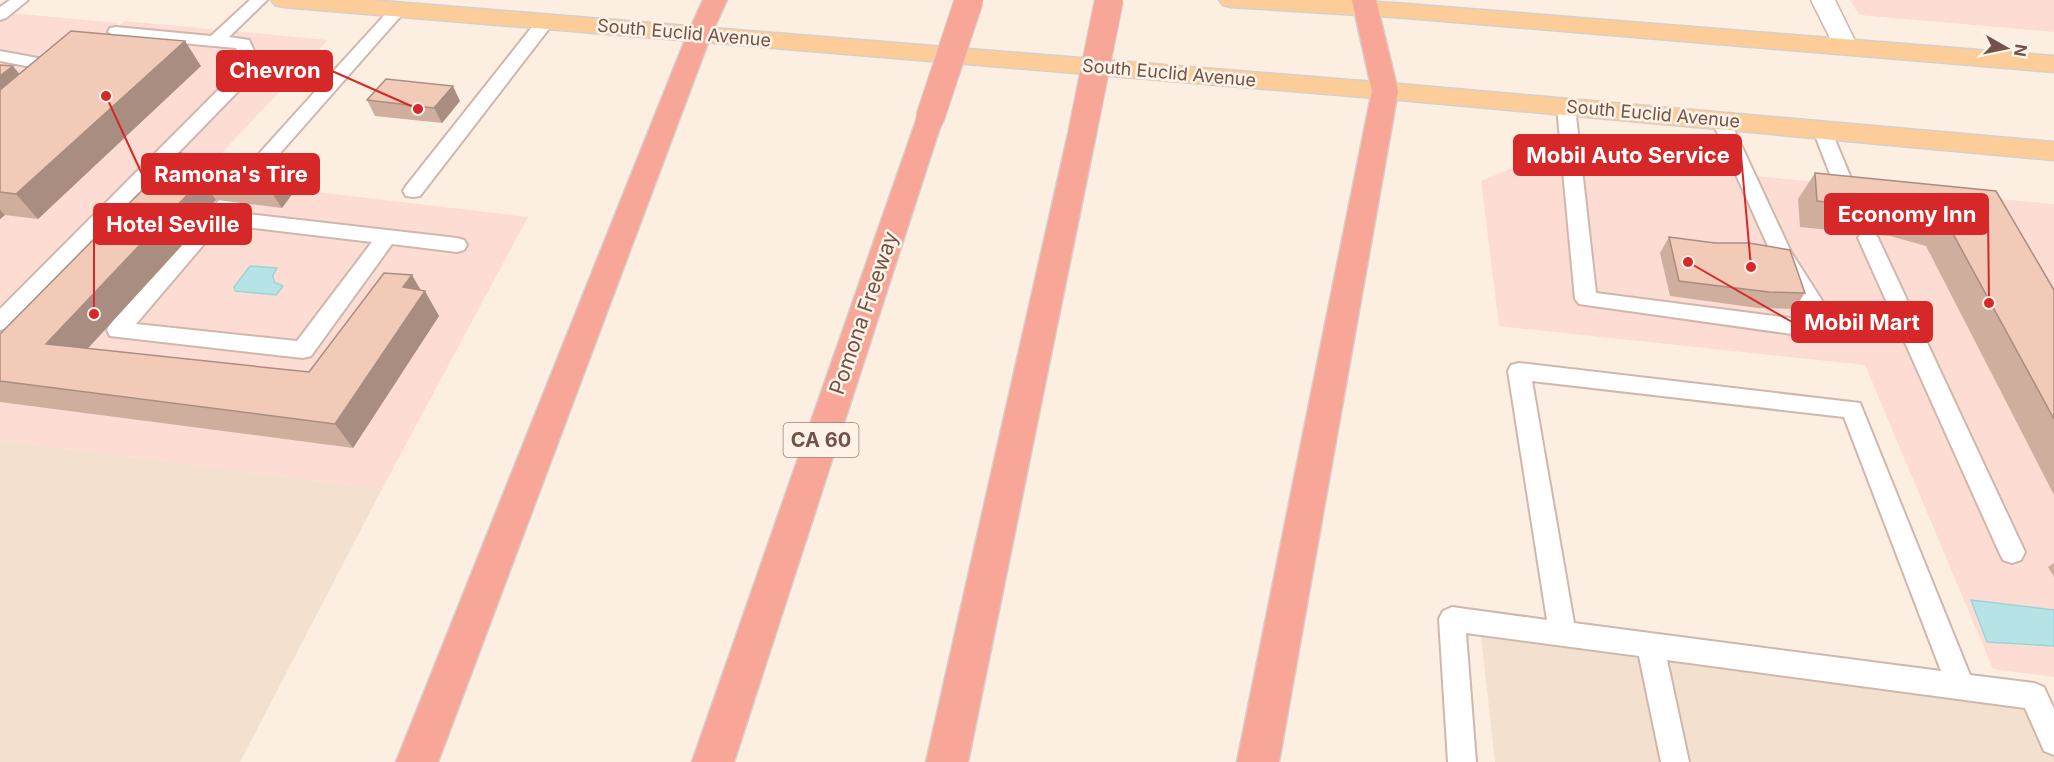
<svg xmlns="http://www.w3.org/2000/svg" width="2054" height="762" viewBox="0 0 2054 762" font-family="Inter,sans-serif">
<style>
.residential{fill:#f4e0cf}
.commercial{fill:#fddcd4}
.water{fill:#b5e3e6;stroke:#9cd4d7;stroke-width:1.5}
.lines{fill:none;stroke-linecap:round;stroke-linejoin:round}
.service-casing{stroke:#cfb7ab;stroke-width:4}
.minor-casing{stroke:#cfb7ab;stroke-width:3}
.primary-casing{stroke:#d8cfcc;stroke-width:3}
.motorway-casing{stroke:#d8cfcc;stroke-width:3}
.service{fill:#fff;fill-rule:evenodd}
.minor{fill:#fff;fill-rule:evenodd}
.primary{fill:#fccd98;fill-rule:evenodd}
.motorway{fill:#f8a697;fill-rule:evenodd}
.motorway-bridge-casing{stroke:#d8cfcc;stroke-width:30;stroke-linecap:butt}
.motorway-bridge{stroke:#f8a697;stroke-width:28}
.wall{fill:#d0ae9e}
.shaded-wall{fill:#a98d81}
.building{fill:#f2cab8;stroke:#a98d81;stroke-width:1.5}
.labels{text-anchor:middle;stroke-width:5;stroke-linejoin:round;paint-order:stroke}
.far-street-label{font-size:18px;fill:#735348;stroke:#fff3e7}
.shield{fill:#fff3e7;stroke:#9d8378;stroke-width:1.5}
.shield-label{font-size:20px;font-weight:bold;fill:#735348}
.street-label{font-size:21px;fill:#735348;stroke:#fff3e7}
.leader{fill:none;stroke:#d62828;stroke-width:2}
.callout-dot{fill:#d62828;stroke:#fff3e7;stroke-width:2}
.callout{fill:#d62828;stroke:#d62828;stroke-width:2}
.callout-label{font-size:22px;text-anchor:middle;font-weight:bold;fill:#fff}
</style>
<rect width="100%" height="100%" fill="#fcefe1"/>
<!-- residential -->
<path class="residential" d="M0,440L382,489L240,762H0Z
M1481,637L2054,713V762H1495Z"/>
<!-- commercial -->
<path class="commercial" d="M1850,0H2054V32L1859,15Z
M0,12L119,23L0,125Z
M125,21L328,40L202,174L308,191L528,217L382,489L0,440V128Z
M1542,156L2054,204V677L1993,669L1865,365L1499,326L1481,181Z"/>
<!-- water -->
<path class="water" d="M250,266L277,268L273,275L274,282L283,286L276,295L235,291L234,287Z
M1971,600L2054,610V646L1987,642Z"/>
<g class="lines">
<defs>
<path id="service" d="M10,0H28L6,18L0,20V7Z
M250,0H267L229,37L249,40L261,66L257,71L329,76L392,7L398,5L406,10L252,185L245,187L238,185L235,181L238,177L320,86L248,81L8,328L0,330V309L243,65L236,48L116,37L108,32L110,28L116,27L211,36Z
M545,17L553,22L551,26L420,196L413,197L406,196L403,191L406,186L539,18Z
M0,51L54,61L60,62L63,66C57,75 52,80 41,78L38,74L42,69L0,61Z
M1566,101L1572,103L1575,107L1596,293L1806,320L1802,303L1771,253L1712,121L1715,117H1727L1730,121L1791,252L1823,302L1831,330L1828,336L1820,338L1579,304L1575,299L1557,107L1560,103Z
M1822,124L1828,126L1831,130L1860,200L1857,205L1850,206L1843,205L1840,200L1813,130L1816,126Z
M228,196L235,198L238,203L231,212L457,238L464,240L467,245L464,250L457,252L392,244L311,356L303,358L110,336L107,330L110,324L221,198ZM221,224L372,242L297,341L136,324Z
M1868,231L1875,233L1878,238L2025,552L2021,560L2012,563L2003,560L1999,552L1858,238L1861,233Z
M1519,363L1860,403L1970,675L2034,683L2044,687L2054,709V755L2044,751L2025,708L1667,660L1689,762H1661L1639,656L1466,633L1476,762H1448L1439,619L1443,611L1452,607L1547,620L1508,371L1511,365ZM1532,381L1844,417L1941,671L1574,623Z"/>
<path id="minor" d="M1811,0H1835L1858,47L1855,52L1846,54L1837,52Z"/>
<path id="primary" d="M271,0H370L1411,85L2054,142V160L1411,101L283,7L275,5Z
M1219,0H1346L1407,4L2054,56V72L1407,18L1231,7L1223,5Z"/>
<path id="motorway" d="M703,0H727L711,35L438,762H396L687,35Z
M1352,0H1376L1398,91L1279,762H1237L1372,91Z
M930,110L939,112L943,118L734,762H692L917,118L921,112Z
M1082,126L1092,128L1096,134L968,762H926L1068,134L1072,128Z"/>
</defs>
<!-- service casing -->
<use href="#service" class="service-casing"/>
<!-- minor casing -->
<use href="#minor" class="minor-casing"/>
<!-- primary casing -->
<use href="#primary" class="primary-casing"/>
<!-- motorway casing -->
<use href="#motorway" class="motorway-casing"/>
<!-- service -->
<use href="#service" class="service"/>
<!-- minor -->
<use href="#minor" class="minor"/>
<!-- primary -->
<use href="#primary" class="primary"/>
<!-- motorway -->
<use href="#motorway" class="motorway"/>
<defs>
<path id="motorway-bridge" d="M930,118L969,0
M1082,134L1109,0"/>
</defs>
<!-- motorway-bridge casing -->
<use href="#motorway-bridge" class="motorway-bridge-casing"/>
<!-- motorway-bridge -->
<use href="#motorway-bridge" class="motorway-bridge"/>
</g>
<!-- wall -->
<path class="wall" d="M0,65L19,74L201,66L38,219L5,215L0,219Z
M367,100L460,101L442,123L375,116Z
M179,153L280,164L296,189L282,208L216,200L203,213L207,218L88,348L309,372L420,290L439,316L353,448L0,402V334Z
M1815,173L1996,191L2054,290V495L1926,246L1890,236L1800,227L1798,199Z
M1669,237L1805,293L1794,309L1758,308L1670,296L1660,253Z
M2054,563V577L2048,567Z"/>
<!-- shaded-wall -->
<path class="shaded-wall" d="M185,41L201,66L38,219L16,194Z
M13,66L25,81L0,102V76Z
M453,86L460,101L442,123L434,108Z
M280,164L296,189L282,208L265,183Z
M198,175L216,200L203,213L207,218L70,368L46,344Z
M0,210L5,215L0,219Z
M412,275L423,294L425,291L439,316L353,448L335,424L403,287Z"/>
<!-- building -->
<path class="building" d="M71,31L185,41L16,194L0,192V90Z
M0,65L13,66L0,76Z
M386,79L453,86L434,108L367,100Z
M179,153L280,164L265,183L198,175L181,192L189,193L46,344L309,372L384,273L412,275L403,287L425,291L335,424L0,381V334Z
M1815,173L1996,191L2054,290V419L1946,221L1910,211L1817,201Z
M1669,237L1715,243H1749L1790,250L1805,293L1769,292L1679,281Z"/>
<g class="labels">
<!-- far-street labels -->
<g class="far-street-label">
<text transform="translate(684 33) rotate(5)" y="6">South Euclid Avenue</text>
<text transform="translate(1169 73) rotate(5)" y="6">South Euclid Avenue</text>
<text transform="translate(1653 114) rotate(5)" y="6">South Euclid Avenue</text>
</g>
<!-- shield labels -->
<rect class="shield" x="783.5" y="423" width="75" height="34" rx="4.5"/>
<g class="shield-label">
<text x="821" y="447">CA 60</text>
</g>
<!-- street labels -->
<g class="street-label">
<text transform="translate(864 313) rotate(-71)" y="7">Pomona Freeway</text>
</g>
</g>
<!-- callouts -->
<path class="leader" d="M418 109L332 71M1751 267L1741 155M106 96L142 174M1989 303L1988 214M94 314L94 224M1688 262L1792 322"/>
<g class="callout-dot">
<circle cx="418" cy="109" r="6"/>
<circle cx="1751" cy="267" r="6"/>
<circle cx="106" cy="96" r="6"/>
<circle cx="1989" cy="303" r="6"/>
<circle cx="94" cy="314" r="6"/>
<circle cx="1688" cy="262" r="6"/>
</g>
<g class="callout">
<rect x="217" y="51" width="115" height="40" rx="6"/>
<rect x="1514" y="135" width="227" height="40" rx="6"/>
<rect x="142" y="154" width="177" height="40" rx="6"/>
<rect x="1825" y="194" width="163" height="40" rx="6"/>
<rect x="94" y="204" width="157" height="40" rx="6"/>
<rect x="1792" y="302" width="140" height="40" rx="6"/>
</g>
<g class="callout-label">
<text x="275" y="78">Chevron</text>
<text x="1628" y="163">Mobil Auto Service</text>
<text x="231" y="182">Ramona's Tire</text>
<text x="1907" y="222">Economy Inn</text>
<text x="173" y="232">Hotel Seville</text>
<text x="1862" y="330">Mobil Mart</text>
</g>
<!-- north arrow -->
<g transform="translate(2006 48) rotate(99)" stroke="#fff3e7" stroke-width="4.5" paint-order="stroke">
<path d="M0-4.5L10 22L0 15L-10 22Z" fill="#735348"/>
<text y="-9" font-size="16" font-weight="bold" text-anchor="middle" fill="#735348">N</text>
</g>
</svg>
